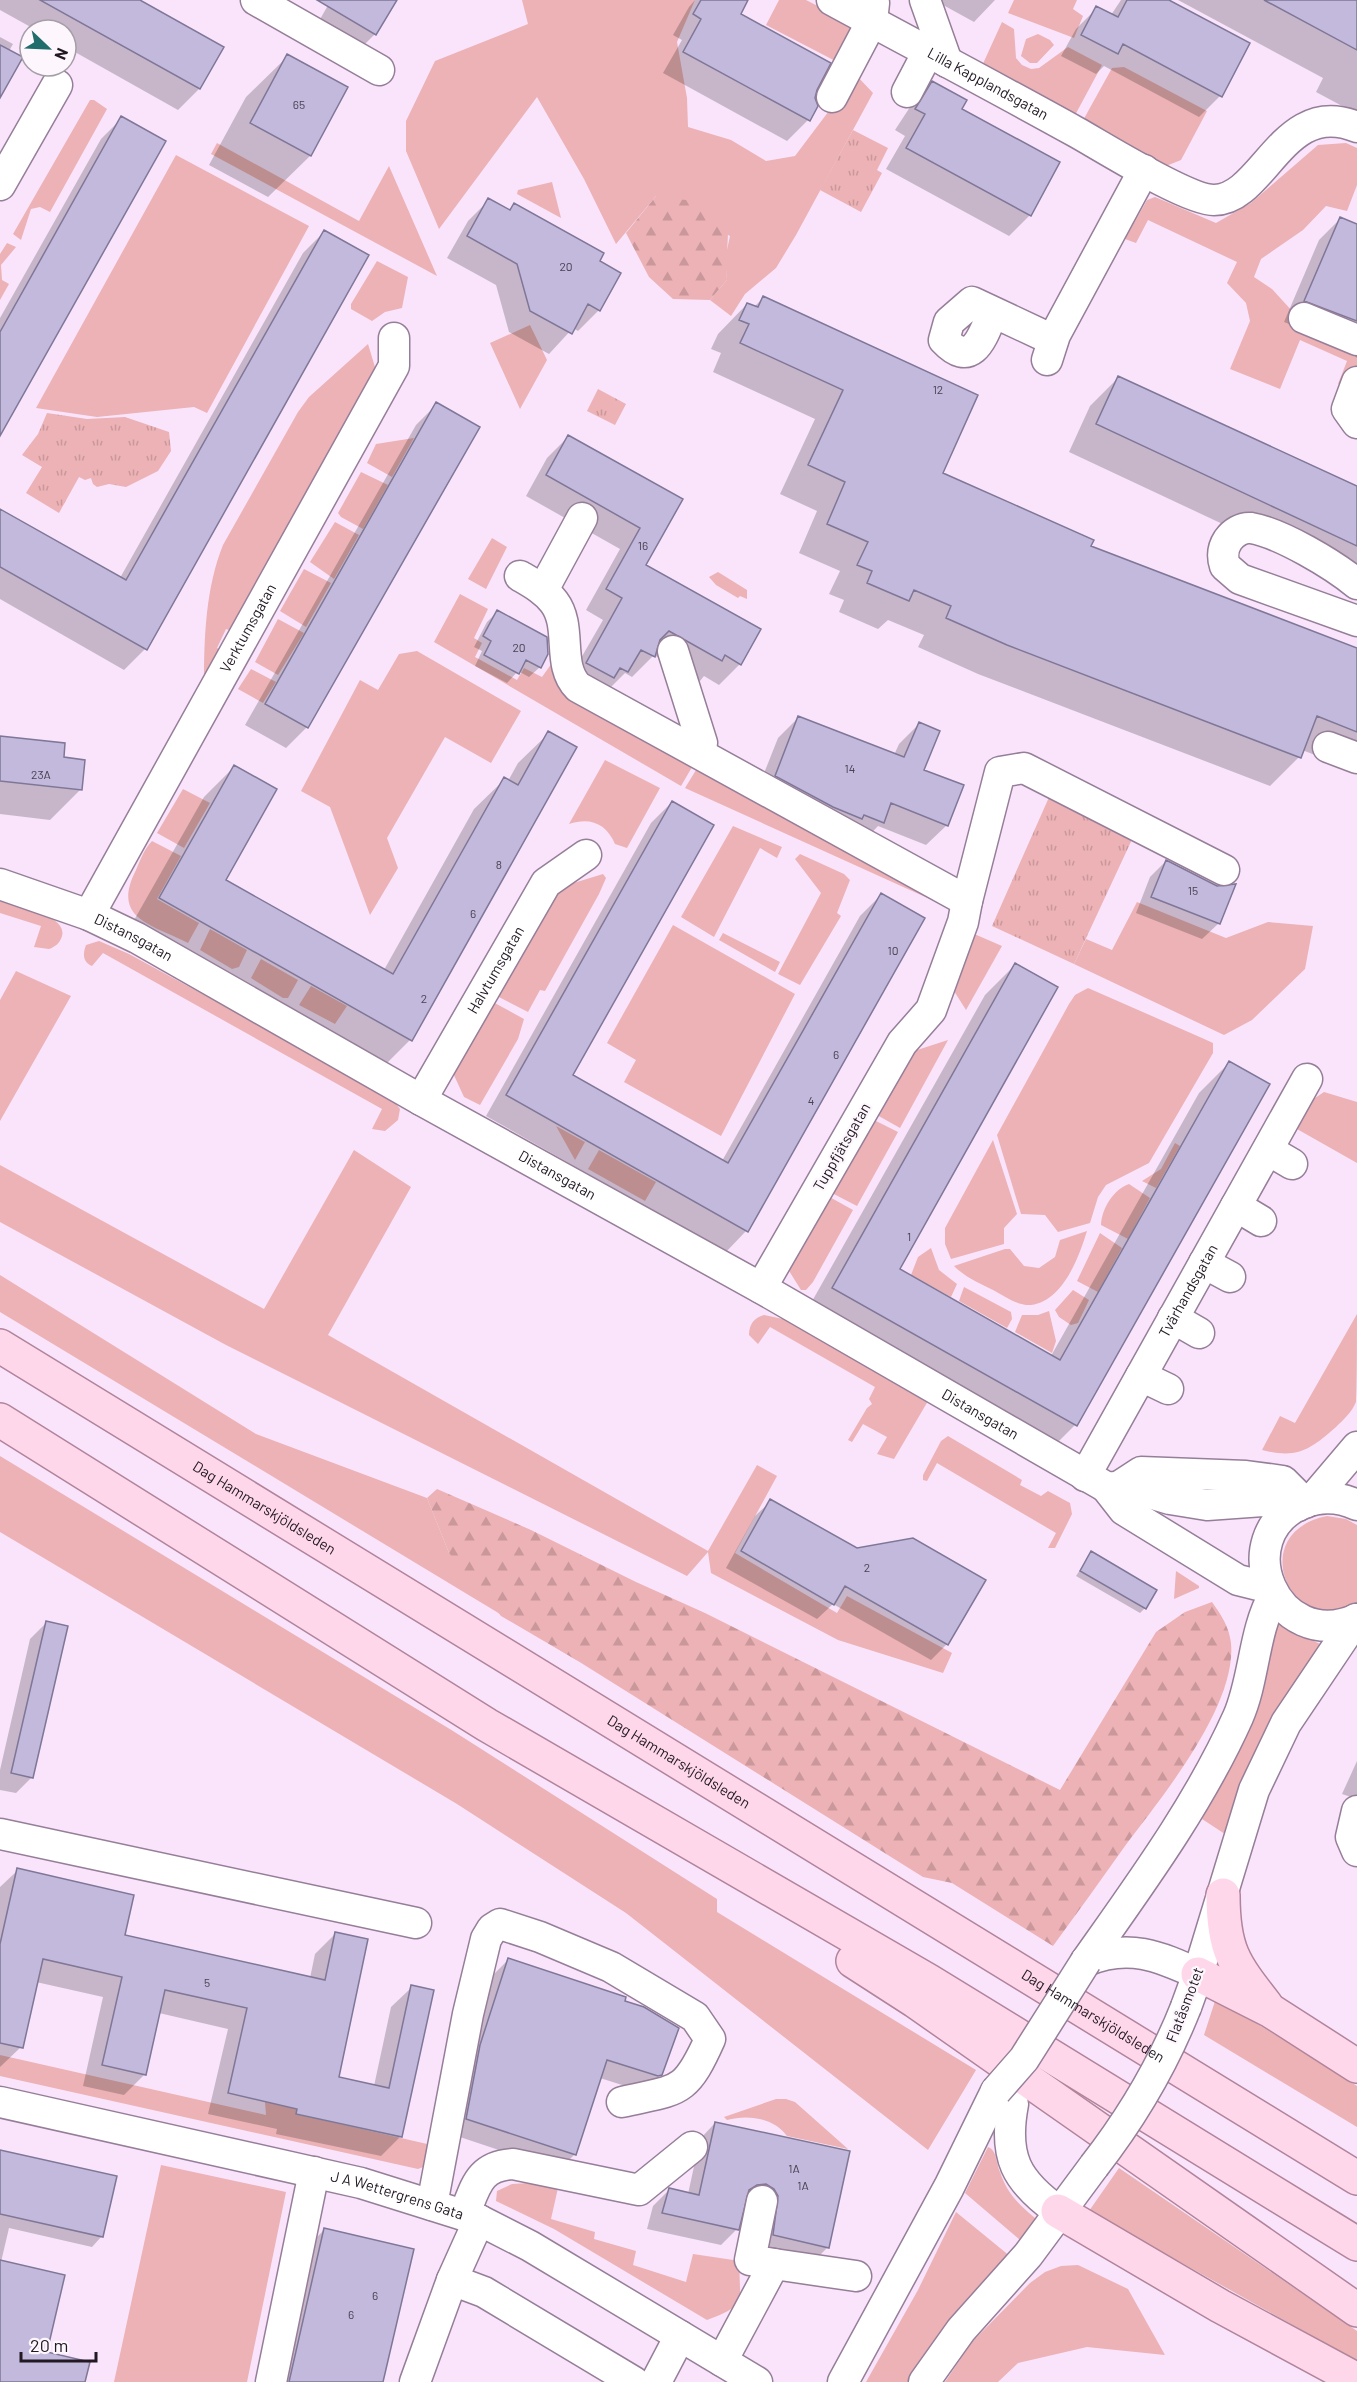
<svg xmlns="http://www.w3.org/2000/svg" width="1357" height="2382" viewBox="0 0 1357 2382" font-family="Barlow,sans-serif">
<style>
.grass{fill:#ecb2b5}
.forest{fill:url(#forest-firs)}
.park{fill:url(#park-tufts)}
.shadow{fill:#0003}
.building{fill:#c2b9dc;stroke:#7f7797;stroke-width:1.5}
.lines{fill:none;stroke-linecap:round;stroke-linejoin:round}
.minor-casing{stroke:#967e99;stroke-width:33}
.major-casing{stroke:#b1849b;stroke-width:36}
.minor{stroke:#fff;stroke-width:30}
.major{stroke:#fed8ea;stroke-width:33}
.minor-bridge-casing{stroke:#967e99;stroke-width:33;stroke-linecap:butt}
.minor-bridge{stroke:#fff;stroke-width:30}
.labels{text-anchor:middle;stroke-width:4.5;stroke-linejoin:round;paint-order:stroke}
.number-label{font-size:12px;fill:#4a4151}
.street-label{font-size:15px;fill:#221923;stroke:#fdf7fd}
</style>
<defs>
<pattern id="forest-firs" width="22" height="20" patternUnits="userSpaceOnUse" patternTransform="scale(1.5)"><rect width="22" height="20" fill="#ecb2b5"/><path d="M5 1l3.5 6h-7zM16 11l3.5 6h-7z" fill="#ca989b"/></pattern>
<pattern id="park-tufts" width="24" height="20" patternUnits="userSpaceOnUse" patternTransform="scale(1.5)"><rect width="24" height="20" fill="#ecb2b5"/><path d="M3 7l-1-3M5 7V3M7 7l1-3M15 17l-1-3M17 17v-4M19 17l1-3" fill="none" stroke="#ca989b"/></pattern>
</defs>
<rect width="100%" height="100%" fill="#f9e4fc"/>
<!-- grass -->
<path class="grass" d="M522,0H695L677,42L687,98L688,127L731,140L766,161L795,156L856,75L873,93L796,235L776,268L745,294L731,316L710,300L727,280L725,259L730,236L656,196L616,244L584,179L537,97L439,229L406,151V121L435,61L528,24Z
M779,0H806L863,29L845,66L766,25Z
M1014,0H1077L1073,9L1083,16L1074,38L1008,13Z
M1002,22L1014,29L1016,58L1022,65L1031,69L1039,68L1068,47L1102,65L1074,117L981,68Z
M1038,34L1050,40L1054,45L1037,63H1030L1021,56L1026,39Z
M1124,67L1207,111L1181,160L1166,166L1081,124L1112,68Z
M90,100H94L107,109L50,212L40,207L31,209L21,240L13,234Z
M217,143L359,221L389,166L437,276L211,154Z
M1346,143L1357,148V185L1347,211L1326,206L1303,230L1261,259L1254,277L1272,289L1304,324L1357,351V367L1348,383L1338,384L1347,361L1300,340L1280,389L1230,369L1250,321L1246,303L1227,283L1237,262L1148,220L1136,243L1125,239L1147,200L1155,197L1216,223L1251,203L1318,145Z
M176,155L309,226L207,413L194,407L97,417L36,408Z
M552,182L561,218L517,194L518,190Z
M7,243L16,247L1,265L2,280L9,284L0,300V254Z
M377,261L408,277L402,308L385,312L372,321L351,309V304Z
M530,325L547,360L520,409L490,343Z
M368,344L378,377L362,415L351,411L238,633L226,629L217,648L228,653L204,682C204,636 206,587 223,545L298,412L309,397Z
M414,438L392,477L367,463L376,444Z
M361,472L388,485L363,529L341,517L338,513Z
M335,522L359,535L334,579L310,562Z
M492,538L507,547L486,589L468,579Z
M304,569L331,583L306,627L280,611Z
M718,572L747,590V599L740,596L738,598L716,585L709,577Z
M460,594L488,609L474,638L482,643L475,657L517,680L524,668L542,677L552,663L695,762L681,786L434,642Z
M278,619L304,633L278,675L255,662Z
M417,651L521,711L491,763L445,737L387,838L398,868L370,915L330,807L301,791L360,680L378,690L399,654Z
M251,669L276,682L263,703L238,689Z
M605,760L660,788L627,848L615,844C606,823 590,817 569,824Z
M701,762L945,903L943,905L685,788Z
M183,789L210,803L184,848L157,833Z
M733,826L782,847L777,858L760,848L714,937L681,917Z
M152,841L181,856L157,899L199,923L188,943C151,924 111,919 136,870C140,861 144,849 152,841Z
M800,854L844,874L850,880L837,913L841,916L800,985L778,974L821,893L795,859Z
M603,874L606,878L599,894L545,991L540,990L528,1012L495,995L549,898L564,886Z
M0,901C16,906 68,915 62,936C60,943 55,947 49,949L34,947L41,926L0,913Z
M1137,902L1226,938L1268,922L1313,926L1305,969L1252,1020L1224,1035L1074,964L1086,939L1112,950Z
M673,925L795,994L721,1136L624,1082L636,1060L607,1043Z
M210,929L247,950L239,967L232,969L200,950Z
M723,933L780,962L775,972L719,940Z
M972,933L1002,946L966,1010L954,991Z
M99,941L129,954L391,1097L400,1109L398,1120L385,1131L372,1129L382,1109L103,953L92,966C82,962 83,953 86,945Z
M261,959L298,980L288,998H283L251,978Z
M16,971L71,996L0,1121V1000Z
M311,986L347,1006L335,1024L299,1005Z
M1088,988L1202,1038L1213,1043V1053L1149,1163L1106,1185L1098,1197L1090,1223L1058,1232L1045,1215L1021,1214L997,1135L1069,1004L1075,995Z
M491,1001L524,1019L518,1039L480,1105L464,1097L453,1073Z
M948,1040L900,1128L877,1115L908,1053Z
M1324,1092L1357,1102V1163L1297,1129L1312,1100Z
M870,1118L898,1132L857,1206L828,1191Z
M556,1126L585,1142L575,1160Z
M993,1140L1017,1214L1004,1228V1244L951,1259L945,1244V1228Z
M1175,1143L1180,1146L1156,1188L1142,1181L1161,1169Z
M354,1150L411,1187L328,1335L708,1551L757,1465L777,1476L735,1553L837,1613L847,1596L952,1653L943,1673L838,1640L711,1573L708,1552L687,1576L226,1345L0,1222V1165L264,1309Z
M599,1150L656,1182L645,1201L588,1169Z
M1129,1184L1150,1198L1128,1239L1101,1225C1102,1208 1113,1190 1129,1184Z
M826,1195L853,1210L813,1282L806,1290H801L786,1266Z
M1087,1231C1079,1257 1063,1301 1031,1305C1018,1306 1004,1296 993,1290C979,1283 965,1277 954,1266L1005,1249H1010L1024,1266L1039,1268L1055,1257L1060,1240Z
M1100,1233L1122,1248L1098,1292L1077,1281Z
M931,1248L939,1270L957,1284L951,1297L911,1275L918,1257Z
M0,1275L256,1434L427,1498L449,1553L578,1661L0,1312Z
M964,1287L1011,1312L1012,1319L1007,1328L959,1301Z
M1073,1290L1089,1300L1078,1323L1071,1325L1059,1317L1055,1310Z
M1049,1311L1056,1341L1052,1353L1015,1332L1022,1315H1038Z
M1357,1314C1357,1333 1357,1387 1356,1402C1352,1412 1344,1419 1336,1427C1310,1450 1297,1459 1262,1450L1280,1416L1295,1423Z
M764,1315L783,1319L864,1362L928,1401L894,1459L877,1454L887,1437L863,1424L852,1442L848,1440L867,1408L872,1404L869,1399L875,1387L770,1327L758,1344L749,1335C749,1324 754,1318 764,1315Z
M948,1436L1022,1480L1020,1485L1041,1496L1048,1491L1070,1503L1072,1514L1055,1548H1048L1056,1533L937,1463L927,1481L923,1480V1475L941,1441Z
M0,1456L453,1731L717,1899V1912L976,2070L928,2150L626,1913L457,1804L0,1532Z
M1327,1516L1346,1519L1357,1525V1603C1292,1642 1243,1533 1327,1516Z
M1176,1571L1199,1586V1588L1174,1599Z
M1277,1623L1322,1645L1228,1836L1202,1819L1243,1740Z
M1216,1998L1357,2086V2127L1204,2035Z
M288,2004L317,2009L296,2114L436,2146L423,2167L418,2169L0,2076V2055L266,2115L265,2102Z
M776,2099H786L795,2102L848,2149L787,2136C774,2118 748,2114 727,2120L724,2117Z
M988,2147C997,2150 996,2163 1000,2172C1007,2193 1018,2204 1035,2218L1036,2224L1020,2240L965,2193Z
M161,2165L286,2192L247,2382H114Z
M1119,2168L1357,2331V2361L1089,2211Z
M529,2183L558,2188L551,2219L595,2232L594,2239L636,2251L633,2265L686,2282L693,2254L740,2261C737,2301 752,2303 707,2320L554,2229L496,2201L497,2191L512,2184Z
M956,2212L1011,2257L920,2364L909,2382H866L918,2290Z
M1078,2265L1128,2289L1165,2355L1087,2347L1018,2363L998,2382H945L972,2342L1030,2283L1045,2272L1061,2266Z"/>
<!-- forest -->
<path class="forest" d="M656,196L693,201L727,213C730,236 725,257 727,280L710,300L673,299L649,277L626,233Z
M437,1489L531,1530L636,1582L705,1613L1060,1790L1156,1632L1185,1612L1212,1602C1222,1616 1229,1627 1231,1643C1237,1706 1161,1798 1125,1846C1101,1880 1077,1913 1053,1946L952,1883L923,1877L578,1661L501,1616L449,1553L427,1498Z"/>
<!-- park -->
<path class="park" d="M853,130L888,148L877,170L882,173L861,212L820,190Z
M598,389L626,404L615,425L587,411Z
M47,413L87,419L125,417L169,432L171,451L158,471L126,487L109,484L97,487L93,484L91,478L85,480L79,477L59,513L26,493L42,467L22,455L38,434Z
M1050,795L1135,833L1074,964L992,926Z"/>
<!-- shadow -->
<path class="shadow" d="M0,0H137L222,47L199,89L178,110L66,47V30H36L0,10Z
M331,0H395L375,34L345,64L307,42Z
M695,0H735L739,14L815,89L808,120L787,141L663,73L682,40L673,35L689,7Z
M934,0H995L974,22Z
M1121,0H1166L1220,96L1199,117L1104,66L1096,74L1061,56L1076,29L1097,8L1111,15Z
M1178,0H1357V114L1316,92L1323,78Z
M0,37L13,44L9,51L0,95Z
M288,56L346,87L310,156L268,197L209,165L246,97Z
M933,83L960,109L1058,163L1030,215L1009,236L886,169L905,136L895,130L912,104Z
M122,118L0,433V318L101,139Z
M489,200L508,211L515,204L598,262L599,310L578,331L573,328L549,354L509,332L496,285L447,258L468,221Z
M1340,219L1357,226V358L1343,345L1284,322L1319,240Z
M324,232L145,649L124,670L0,599V511L120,578L303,253Z
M763,298L941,474L1089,547L1357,650V749L1341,765L1302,750L1299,757L1270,786L978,674L918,647L924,635L888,620L878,629L839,612L844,600L829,594L840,571L799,553L817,511L780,494L815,419L713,372L721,353L711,349L718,334L747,304L754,307Z
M1118,378L1357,487V587L1069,452L1090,406Z
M437,404L307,727L286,748L245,725L416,425Z
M568,437L681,500L644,565L740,664L719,685L704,676L700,681L654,655L632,677L625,673L606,692L566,684L603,620L586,610L620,549L526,496L547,458Z
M497,612L540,667L529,677L518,671L507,683L475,666L482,651L474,647L487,622Z
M798,718L894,755L899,744L919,724L922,770L947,825L926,845L878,826L862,843L755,796L778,738Z
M549,733L410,1040L380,1070L129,929L204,797L234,767L224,881L384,970L474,809L505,779L508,781L518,763Z
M0,737L62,759L81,789L50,820L0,814Z
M672,802L571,1076L722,1161L860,916L881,895L746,1231L726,1252L486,1116L651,823Z
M1166,861L1216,887L1233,886L1218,924L1202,939L1136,913L1150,877Z
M1015,965L898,1270L1051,1356L1199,1093L1229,1063L1075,1425L1045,1455L802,1319L985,995Z
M771,1501L947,1644L931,1660L833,1604L817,1619L726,1568L755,1516Z
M1091,1553L1145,1608L1140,1613L1076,1576Z
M46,1623L31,1778L16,1793L0,1790V1770L30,1639Z
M1357,1761V1799L1342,1794Z
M18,1870L123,1936L310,1978L315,1954L335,1934L337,2078L374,2086L391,2007L412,1987L401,2136L381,2156L276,2134L277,2129L208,2114L228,2029L159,2013L145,2074L124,2095L83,2086L103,1997L36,1982L21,2047L0,2067V1887Z
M508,1960L624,2002L661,2074L641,2091L600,2078L575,2154L559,2170L451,2134L492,1976Z
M715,2123L828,2247L812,2263L758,2251L750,2200H745L737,2229L721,2245L647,2229L653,2206L669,2190L688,2194L700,2139Z
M0,2151L102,2236L92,2247L9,2228L1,2262L46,2353L83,2382H0Z
M324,2230L382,2382H273L303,2251Z"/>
<!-- building -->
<path class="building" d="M40,0H140L224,47L200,89Z
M317,0H397L376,35Z
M701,0H748L741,14L831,63L817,90L815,98L818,106L810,121L683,52L701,19L693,14Z
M1127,0H1169L1250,43L1222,97L1123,44L1118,54L1081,35L1096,6L1118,17Z
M1264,0H1357V50Z
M0,45L23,57L0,98Z
M287,54L348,87L311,156L250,123Z
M932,81L967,100L962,109L1060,162L1031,216L906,148L925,114L915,109Z
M121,116L166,141L0,436V332Z
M488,198L510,210L514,203L604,253L600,261L621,273L600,311L588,304L572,334L530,311L517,264L467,236Z
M1340,217L1357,224V321L1304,301Z
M324,230L369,255L147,650L0,567V509L126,580Z
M763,296L978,395L943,473L1094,540L1091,546L1357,648V732L1317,716L1301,758L1007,645L946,618L951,606L914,590L909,601L867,583L872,571L857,565L868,542L827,524L845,482L808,465L843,390L740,343L749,324L739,320L747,303L758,307Z
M1118,376L1357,486V546L1096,424Z
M436,402L480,427L308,728L265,704Z
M568,435L683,499L646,565L761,629L741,665L725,655L722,661L669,631L660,640L655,657L641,650L628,672L620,668L614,678L586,663L622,598L606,589L640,528L546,475Z
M497,610L547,637L548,654L541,668L526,660L519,674L484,655L491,641L483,636Z
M798,716L904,757L919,722L940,731L924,770L964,785L948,826L891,803L884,823L864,815L862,819L833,807L775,776Z
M548,731L577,747L412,1041L159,898L234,765L277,789L226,880L393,974L504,777L518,785Z
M0,736L65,743L64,757L85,760L82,790L0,781Z
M672,801L714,825L573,1075L728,1163L881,893L925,918L748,1232L506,1095Z
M1166,860L1217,886L1236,884L1220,924L1151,897Z
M1015,963L1058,987L900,1269L1060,1360L1229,1061L1270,1084L1077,1426L832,1288Z
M770,1499L857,1548L913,1538L986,1580L948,1645L845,1586L834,1605L741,1551Z
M1091,1551L1157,1590L1146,1609L1080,1571Z
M46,1621L68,1626L33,1778L11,1773Z
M17,1868L134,1895L125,1935L325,1980L335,1932L368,1939L339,2077L389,2088L411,1985L434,1990L402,2137L296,2114L297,2109L228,2093L247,2008L165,1990L146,2075L102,2065L122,1977L43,1959L23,2048L0,2043V1944Z
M508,1958L626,1997L625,2001L644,2007L679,2028L662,2075L658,2076L607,2060L576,2155L466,2119L480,2045Z
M715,2122L850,2151L829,2248L773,2235L778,2196L774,2189L766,2184L757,2185L749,2190L739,2230L662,2213L669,2188L699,2195Z
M0,2150L117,2176L103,2237L0,2214Z
M324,2228L414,2249L383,2382H289Z
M0,2260L65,2275L47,2352L90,2362L85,2382H0Z"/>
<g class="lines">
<defs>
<g id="minor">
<path d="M256,0L379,70"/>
<path id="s1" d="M832,0C913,44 995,87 1076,132C1103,147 1187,200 1214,200C1264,200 1283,96 1357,127"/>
<path d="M925,0L947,62"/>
<path d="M907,92L928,52"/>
<path d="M832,97L872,21L874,3"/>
<path d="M0,185L57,85"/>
<path d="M993,312C983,335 973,371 944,340L949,322L972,302L1053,340"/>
<path d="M1304,318L1357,340"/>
<path d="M1047,360L1055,335L1144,170"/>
<path d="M1357,382L1347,409L1357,423"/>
<path d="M520,576C532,583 545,590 554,602C573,627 556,665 578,687L967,901L963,922L931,1010L902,1043L761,1288"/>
<path d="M1357,584C1334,565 1281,533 1251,528C1242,527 1233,533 1228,540C1222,549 1222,557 1225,566L1240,579L1357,621"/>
<path d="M543,590L582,518"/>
<path d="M673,651L702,743L698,751"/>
<path d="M1328,747L1357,758"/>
<path id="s2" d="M0,884L89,915L137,938L421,1100L761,1288L1106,1487L1133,1488L1170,1499L1207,1505L1263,1501L1298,1506"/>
<path d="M967,901L1000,772L1024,768L1224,870"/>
<path id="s3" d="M89,915L394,366V338"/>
<path id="s4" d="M421,1100L546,883L586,855"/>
<path d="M1268,1150L1292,1164"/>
<path d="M1236,1206L1261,1221"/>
<path d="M1204,1263L1230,1277"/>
<path d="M1173,1318L1199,1333"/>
<path d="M1141,1376L1168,1389"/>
<path id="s5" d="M1085,1476L1307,1079"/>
<path d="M1106,1487L1124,1510L1238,1580L1270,1588"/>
<path d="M1118,1487L1141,1472L1246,1476L1283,1481L1305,1503"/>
<path d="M1312,1500L1357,1447"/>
<path d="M1357,1505C1340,1497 1321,1496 1303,1503C1226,1536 1276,1655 1357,1619"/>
<path d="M1357,1811L1351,1837L1357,1851"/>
<path d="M0,1834L416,1923"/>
<path d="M1086,1961C1141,1883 1199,1804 1238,1717C1255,1678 1253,1632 1274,1595"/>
<path d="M1086,1961C1128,1943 1159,1956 1198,1974"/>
<path d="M1186,2007L1198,1974L1254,1790L1286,1723L1356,1619"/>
<path id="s6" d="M0,2102L361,2183L479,2220L530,2246L757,2382"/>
<path d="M1013,2104C1003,2157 1016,2181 1058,2211"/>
<path d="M762,2201L750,2260L774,2264"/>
<path d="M432,2205L468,2014L486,1939L492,1929L500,1924L540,1937L611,1967L695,2017L710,2039C685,2095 679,2089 622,2102"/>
<path d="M464,2215C476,2187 478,2166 513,2164L639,2190L692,2147"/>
<path d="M479,2220L452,2280L484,2292L634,2382"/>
<path d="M722,2361L774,2264L856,2276"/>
<path d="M271,2382L314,2172"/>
<path d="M415,2382L452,2280"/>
<path d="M656,2382L680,2336"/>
<path d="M843,2382L949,2187L996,2091"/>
<path d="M924,2382L961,2330L1028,2255L1094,2166"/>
</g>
<g id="major">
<path id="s7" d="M0,1346L1357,2178"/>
<path d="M0,1420L487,1725L929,1981L1357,2244"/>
<path d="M1223,1895C1223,1949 1233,1963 1266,2005"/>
<path d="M853,1961L915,2001L1357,2310"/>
<path d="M1198,1974L1271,2011L1357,2066"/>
<path d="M1058,2211L1220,2306L1357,2380"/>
</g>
</defs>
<!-- minor casing -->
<use href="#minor" class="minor-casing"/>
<!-- major casing -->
<use href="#major" class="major-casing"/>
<!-- minor -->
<use href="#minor" class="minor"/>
<!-- major -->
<use href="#major" class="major"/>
<defs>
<path id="minor-bridge" d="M996,2091L1024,2059L1086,1961
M1094,2166C1133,2116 1163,2065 1186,2007"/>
</defs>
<!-- minor-bridge casing -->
<use href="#minor-bridge" class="minor-bridge-casing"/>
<!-- minor-bridge -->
<use href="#minor-bridge" class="minor-bridge"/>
</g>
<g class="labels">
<!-- number labels -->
<g class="number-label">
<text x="299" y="109">65</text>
<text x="566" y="271">20</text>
<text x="938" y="394">12</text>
<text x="643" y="550">16</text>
<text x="519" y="652">20</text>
<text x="850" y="773">14</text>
<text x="41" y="779">23A</text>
<text x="499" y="869">8</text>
<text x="1193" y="895">15</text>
<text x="473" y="918">6</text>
<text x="893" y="955">10</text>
<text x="424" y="1003">2</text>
<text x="836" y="1059">6</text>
<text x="811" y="1105">4</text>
<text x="909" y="1241">1</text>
<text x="867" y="1572">2</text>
<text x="207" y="1987">5</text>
<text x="794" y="2173">1A</text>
<text x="803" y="2190">1A</text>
<text x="375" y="2300">6</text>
<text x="351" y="2319">6</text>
</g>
<!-- street labels -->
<g class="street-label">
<text dy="5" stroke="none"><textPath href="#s1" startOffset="177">Lilla Kapplandsgatan</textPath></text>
<text dy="5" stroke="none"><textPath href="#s3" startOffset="328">Verktumsgatan</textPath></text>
<text dy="5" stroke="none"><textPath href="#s2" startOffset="144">Distansgatan</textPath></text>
<text dy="5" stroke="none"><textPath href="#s4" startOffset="150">Halvtumsgatan</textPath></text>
<text transform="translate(842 1147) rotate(-60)" y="5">Tuppfjätsgatan</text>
<text dy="5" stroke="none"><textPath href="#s2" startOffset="630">Distansgatan</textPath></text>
<text dy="5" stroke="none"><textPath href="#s5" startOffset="212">Tvärhandsgatan</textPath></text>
<text dy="5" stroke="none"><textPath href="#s2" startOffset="1116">Distansgatan</textPath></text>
<text dy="5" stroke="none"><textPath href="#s7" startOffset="310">Dag Hammarskjöldsleden</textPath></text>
<text dy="5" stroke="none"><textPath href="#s7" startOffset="796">Dag Hammarskjöldsleden</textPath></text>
<text transform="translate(1185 2005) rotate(-69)" y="5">Flatåsmotet</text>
<text dy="5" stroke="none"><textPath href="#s7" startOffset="1282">Dag Hammarskjöldsleden</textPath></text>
<text dy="5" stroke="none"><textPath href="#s6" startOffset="408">J A Wettergrens Gata</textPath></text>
</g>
</g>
<!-- north arrow -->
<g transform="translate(48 48) rotate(113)"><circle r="28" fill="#fdf7fd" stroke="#a59ea6" stroke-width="1.5"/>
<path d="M0-4.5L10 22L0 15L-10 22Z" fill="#216d6b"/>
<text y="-9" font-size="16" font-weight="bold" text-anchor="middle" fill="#221923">N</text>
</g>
<!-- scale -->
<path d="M21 2352v9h75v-9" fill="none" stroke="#221923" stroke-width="3"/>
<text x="30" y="2352" font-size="18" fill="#221923" stroke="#fdf7fd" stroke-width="4.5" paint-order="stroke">20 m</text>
</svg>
